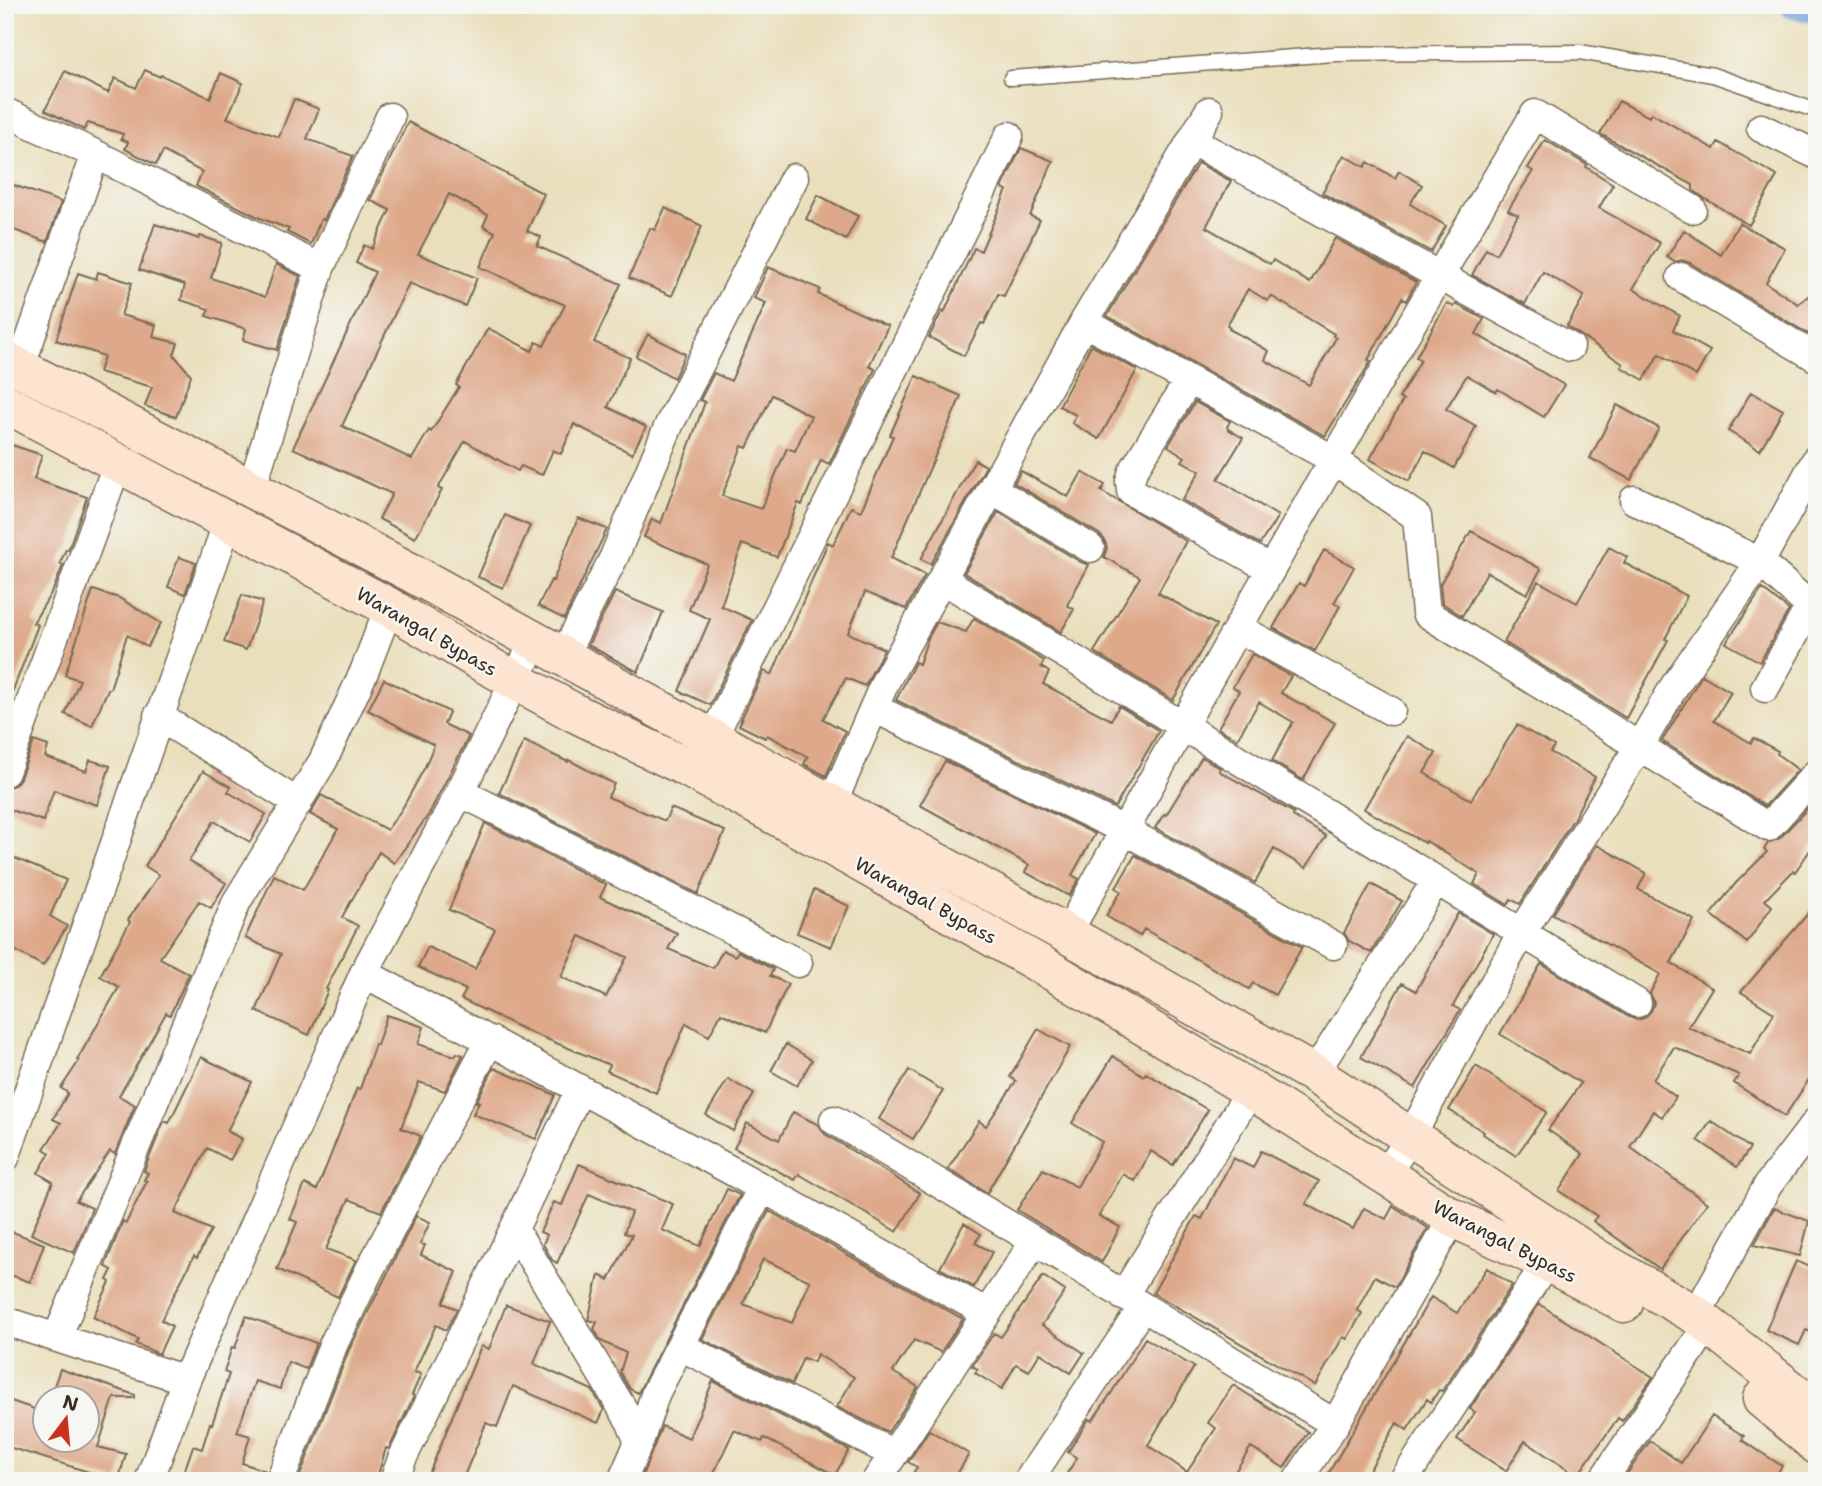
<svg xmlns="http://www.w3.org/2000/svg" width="1822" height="1486" viewBox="0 0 1822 1486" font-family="'Shantell Sans',sans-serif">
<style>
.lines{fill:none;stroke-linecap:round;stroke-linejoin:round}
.canal{stroke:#6f9ed8;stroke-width:26}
.building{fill:#dea98a;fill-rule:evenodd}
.service-casing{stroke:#786955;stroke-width:17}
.minor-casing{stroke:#786955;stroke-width:31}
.secondary-casing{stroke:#786955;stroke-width:41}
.service{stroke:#fff;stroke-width:14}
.minor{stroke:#fff;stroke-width:28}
.secondary{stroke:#fde4d1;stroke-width:38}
.labels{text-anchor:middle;stroke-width:5;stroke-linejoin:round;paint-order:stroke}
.street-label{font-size:19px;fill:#3b2a1e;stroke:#f6f6f2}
</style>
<rect width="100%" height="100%" fill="#f6f6f2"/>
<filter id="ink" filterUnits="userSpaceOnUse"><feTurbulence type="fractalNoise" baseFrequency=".0143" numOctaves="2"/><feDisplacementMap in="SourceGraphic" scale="14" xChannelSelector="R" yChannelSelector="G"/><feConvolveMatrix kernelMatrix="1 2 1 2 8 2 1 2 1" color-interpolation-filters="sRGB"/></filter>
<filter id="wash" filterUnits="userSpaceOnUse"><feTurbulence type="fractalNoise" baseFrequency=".00686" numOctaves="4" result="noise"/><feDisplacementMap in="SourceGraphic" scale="28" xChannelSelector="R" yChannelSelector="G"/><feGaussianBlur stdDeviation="1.57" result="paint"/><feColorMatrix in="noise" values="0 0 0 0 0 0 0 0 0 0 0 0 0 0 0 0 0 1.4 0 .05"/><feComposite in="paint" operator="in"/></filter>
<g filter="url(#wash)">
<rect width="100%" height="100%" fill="#eadfbc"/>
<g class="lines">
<!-- canal -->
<path class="canal" d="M1792,5L1817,11"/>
</g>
<g id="blocks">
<!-- building -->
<path class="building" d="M145,70L160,77L161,75L210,98L221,73L243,83L227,118L279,137L294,99L319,109L307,139L353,156L324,220L321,219L311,244L287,232L289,229L260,218L196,186L202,172L163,151L156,165L125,149L128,142L121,139L123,134L88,123L84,130L45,110L65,71L108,93L115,78L136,88Z
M1619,101L1649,117L1651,113L1714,149L1718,142L1777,176L1749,225L1704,198L1693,190V185L1600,134Z
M408,122L544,194L527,231L541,237L537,246L621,284L594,342L630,358L608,407L646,427L632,454L574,424L561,454L553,450L542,475L521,466L518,471L465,441L438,488L442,490L415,538L379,519L392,494L293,448L375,272L356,263L364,245L372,249L390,210L370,200ZM449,194L488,215L483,226L495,232L480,267L565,305L544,346L536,342L532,351L488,328L456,385L459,387L431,432L429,430L412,459L342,426L409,283L465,306L477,278L418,254Z
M1545,140L1587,165L1586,167L1613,184L1599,208L1660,243L1633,289L1680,316L1673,330L1710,351L1696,376L1659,354L1644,380L1621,367L1623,364L1567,326L1584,296L1543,272L1525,304L1472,275L1486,249L1496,254L1518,215L1508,210L1533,171L1528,168Z
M1021,148L1053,161L1030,216L1040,220L1004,296L998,294L984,324L981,323L964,356L929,337L942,311L944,313L974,248L981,251L1007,190L1002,188Z
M1344,155L1365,167L1368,162L1395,178L1399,171L1422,185L1410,204L1446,226L1431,252L1322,193Z
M1198,163L1231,181L1206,227L1270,264L1273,260L1310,283L1335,238L1416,282L1406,301L1402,298L1368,360L1371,361L1325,436L1107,316ZM1248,289L1268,301L1271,296L1334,334L1333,336L1336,338L1309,385L1265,360L1269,351L1229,329L1230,327L1227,325Z
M5,182L61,202L47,242L11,229L14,222L5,218Z
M818,195L858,216L846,240L806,219Z
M665,208L702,226L672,296L629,278L650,228L655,230Z
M1739,223L1785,248L1766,283L1798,304L1817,289V339L1690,263L1682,260L1674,262L1667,257L1684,230L1721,255Z
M155,224L199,239L200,236L222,243L211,278L265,297L276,264L300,276L277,350L243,340L246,329L206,316L209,309L181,300L185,285L139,270Z
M768,267L820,289L818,294L888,326L869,366L875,369L843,435L829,464L821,460L802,505L798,503L777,557L742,544L721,606L752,620L710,705L679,691L710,619L689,610L707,564L644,537L652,519L661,523L705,402L700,400L714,373L731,381L766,303L754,298ZM772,395L811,416L795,451L787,448L761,509L722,496L742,446L747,448Z
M98,272L132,283L121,315L156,325L153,337L178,343L174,355L191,375L176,417L145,406L152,387L99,372L104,356L56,340L78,273L96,279Z
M1447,303L1454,307L1456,304L1484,319L1476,334L1564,385L1544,417L1498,389L1496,392L1467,375L1446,409L1476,426L1470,439L1454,468L1425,451L1409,481L1370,459L1403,400L1399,398L1421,360L1416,357Z
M648,334L685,354L674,378L636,356Z
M1091,345L1137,370L1099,439L1072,423L1076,415L1059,406Z
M916,376L961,396L891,558L925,575L906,609L865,592L848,633L884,649L865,686L846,678L823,719L845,731L826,776L804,764L808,757L767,735L765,738L739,725L742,719H741L764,671L772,675L828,542L833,545L851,507L861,511L893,436L890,435Z
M1751,392L1783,410L1760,450L1728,431Z
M1195,402L1230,421L1227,427L1228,429L1243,438L1218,479L1278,516L1260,544L1182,500L1200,471L1182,461L1185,457L1168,446Z
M1617,405L1659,428L1631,480L1590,458Z
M12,445L42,455L34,479L87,497L68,550L66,549L60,563L63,565L54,588L33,623L38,625L8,703L5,702V467Z
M975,460L986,466L931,564L921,559Z
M1021,471L1068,497L1082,472L1105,485L1101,491L1186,541L1158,593L1216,625L1173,700L1094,652L1140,577L1104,557L1107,548L1104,539L1099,534L1014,483Z
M998,512L1081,562L1089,565L1067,605L1074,609L1061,632L964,573Z
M505,515L530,526L503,588L478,577Z
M578,518L607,529L564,619L538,606L551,580L553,581Z
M1471,531L1541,569L1527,594L1487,572L1462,616L1442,603L1440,584Z
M1609,547L1627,557L1624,563L1687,596L1665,639L1668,640L1626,718L1504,642L1538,581L1577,603Z
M1324,550L1354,567L1334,603L1340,606L1315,651L1273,628L1299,583L1304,586Z
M179,557L196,563L185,594L168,587Z
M1762,589L1789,610L1760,662L1726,643Z
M93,590L119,598L161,623L147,647L127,635L110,689H108L92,726L65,714L80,680L65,675Z
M615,592L663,612L638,672L588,645Z
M242,595L263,602L246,650L224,642Z
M974,618L1044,661L1041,667L1049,672L1043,684L1111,720L1119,706L1159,731L1115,807L896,700L915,662L919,664L928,638L937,622L966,632Z
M1252,654L1291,676L1281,693L1335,723L1303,780L1272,761L1293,722L1259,702L1237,739L1218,728L1239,691L1233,687Z
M1702,675L1731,692L1714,721L1751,743L1754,738L1778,751L1777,754L1798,770L1765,806L1662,741Z
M384,679L449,712L444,724L469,736L429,814L394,863L379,852L342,917L358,926L326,989L328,990L309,1035L256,1011L281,954L245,938L274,875L303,890L338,829L310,814L321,795L387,830L402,809L425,767L434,745L368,710Z
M1517,725L1554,746L1550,752L1595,777L1574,818L1520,904L1511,899L1508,905L1474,884L1479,874L1426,841L1425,843L1364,809L1407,736L1436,753L1424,773L1471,800Z
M34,741L48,746L45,757L86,771L90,760L110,766L97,805L54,790L43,821L5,808V788L15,785L20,778Z
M524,741L568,762L569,760L614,784L608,797L665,821L671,808L725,831L698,894L499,793Z
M1202,757L1220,768L1219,771L1294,813L1293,816L1326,836L1306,868L1274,849L1255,883L1155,828L1164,814L1166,815Z
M945,761L1095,834L1072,875L1079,879L1069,896L1025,872L1029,865L920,805Z
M203,771L231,787L228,792L266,814L250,842L214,821L189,861L226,883L211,908L199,901L160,958L189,974L170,1015L166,1013L119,1096L135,1105L115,1154L110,1151L76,1201L92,1208L74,1253L31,1234L53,1182L38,1173L50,1153L44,1149L61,1123L53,1119L68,1093L61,1088L79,1061L77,1060L119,987L100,976L130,922L128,920L159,875L145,866Z
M1817,798V840L1795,872L1793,871L1765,900L1772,906L1747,943L1711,914L1736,883L1767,852L1764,850L1768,843L1780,838Z
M485,823L606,885L600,897L677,933L668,949L713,968L723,950L735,956L738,951L773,969L770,976L788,984L765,1033L721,1013L709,1036L686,1023L656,1093L607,1071L610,1065L527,1031L461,999L466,990L418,967L428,947L475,969L495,929L449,910ZM580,936L627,957L606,997L561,977Z
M1597,845L1646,873L1638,889L1694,920L1671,963L1712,988L1688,1027L1750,1054L1774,1013L1741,992L1817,903V1067L1785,1116L1734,1083L1739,1075L1674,1047L1653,1080L1676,1097L1662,1117L1653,1111L1630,1147L1707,1203L1660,1269L1593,1221L1597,1216L1559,1191L1583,1154L1548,1130L1581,1083L1500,1034L1541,964L1629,1017L1637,1020L1644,1018L1651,1011L1654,1003L1650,993L1660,974L1553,914Z
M5,854L66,880L50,916L67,926L43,966L5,945Z
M1135,855L1302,947L1275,995L1253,983L1249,989L1144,929L1140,936L1106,916L1121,891L1116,888Z
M1371,884L1402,901L1371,953L1349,941L1344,933Z
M814,890L849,906L831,947L797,933Z
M1458,913L1493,934L1453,1006L1460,1010L1415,1088L1361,1057L1402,983L1416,991Z
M387,1015L424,1027L418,1044L455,1056L457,1053L463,1055L445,1091L419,1082L401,1128L421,1136L381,1212L349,1199L326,1249L356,1260L338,1297L277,1269L297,1222L290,1219L305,1184L317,1190L357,1088L360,1089L375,1044L377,1045Z
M1038,1029L1070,1047L987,1193L948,1169L979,1121L986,1126L1016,1081L1010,1077Z
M786,1044L812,1060L797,1086L771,1071Z
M1113,1056L1144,1076L1146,1073L1208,1110L1173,1165L1151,1151L1135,1181L1123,1174L1099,1216L1120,1227L1102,1262L1017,1210L1043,1169L1077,1187L1102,1142L1072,1123Z
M201,1057L252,1082L227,1131L242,1139L230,1160L207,1148L175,1213L211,1230L197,1258L194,1256L161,1320L172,1326L159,1354L136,1344L138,1339L93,1317L110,1282L107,1280L112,1270L105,1266L123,1221L126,1223L147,1181L144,1180L148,1173L144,1171L164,1121L169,1123Z
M1476,1066L1547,1112L1516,1156L1483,1134L1484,1132L1449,1110Z
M494,1068L555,1095L536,1139L473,1114L479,1102H476Z
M909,1070L943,1091L913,1139L879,1119Z
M728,1079L754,1094L733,1131L706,1115Z
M793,1112L819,1125L825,1134L920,1193L897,1232L799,1174L795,1180L734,1148L747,1123L779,1140Z
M1711,1121L1750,1148L1737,1167L1698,1140Z
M1261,1151L1319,1181L1306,1204L1353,1229L1364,1208L1386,1219L1393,1206L1428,1228L1395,1287L1375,1276L1357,1310L1362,1313L1347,1339L1343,1337L1315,1386L1153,1293L1196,1216L1202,1219L1233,1158L1253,1168Z
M579,1164L673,1204L662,1230L700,1246L727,1189L740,1195L638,1393L630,1389L620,1372L626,1353L601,1341L594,1329L597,1322L588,1320L599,1275L609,1280L632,1235L624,1233L631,1212L589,1194L557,1263L552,1260L543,1244L547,1235L540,1232L554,1202L562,1205Z
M1774,1208L1809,1221L1800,1256L1754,1245Z
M769,1211L963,1319L941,1352L914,1340L893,1372L918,1387L888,1432L837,1407L854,1377L817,1354L814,1362L803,1358L792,1384L702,1339ZM763,1259L810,1281L792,1323L743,1304Z
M416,1216L430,1222L420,1244L425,1245L421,1255L457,1272L443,1303L457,1309L446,1330L436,1325L414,1372L421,1374L412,1395L414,1396L389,1449L386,1448L376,1481H298L349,1350Z
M964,1223L981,1234L975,1243L992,1252L974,1287L940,1268Z
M5,1229L44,1244L30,1282L5,1273Z
M1796,1261L1817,1270V1334L1806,1330L1799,1345L1766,1330Z
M1487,1268L1512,1285L1442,1391L1439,1390L1431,1402L1427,1399L1407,1430L1397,1423L1363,1481H1324L1431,1297L1457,1313Z
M1043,1276L1065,1291L1042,1325L1084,1353L1071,1373L1040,1353L1029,1371L1016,1364L1002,1389L975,1373L978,1369L972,1366L994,1333L1001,1337Z
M1539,1304L1653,1377L1622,1421L1618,1418L1577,1476L1525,1441L1506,1471L1457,1439L1475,1412L1470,1409Z
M506,1305L550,1321L534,1364L592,1390L604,1410L598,1423L513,1386L497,1427L486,1423L462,1481H426L481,1346L489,1349Z
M246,1316L316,1343L306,1369L288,1362L280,1389L255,1381L237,1432L250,1436L242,1463L266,1471L264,1481H181L193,1446L202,1449L210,1423L212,1424L229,1374L224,1372L232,1347L235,1348Z
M1145,1338L1194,1367L1148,1445L1187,1472L1216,1428L1208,1423L1233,1385L1308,1432L1284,1468L1251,1447L1229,1481H1062L1077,1458L1068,1452L1089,1419L1092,1421L1112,1392Z
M60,1369L135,1395V1398H114L98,1447L126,1454L118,1481L5,1446V1399L46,1413V1440H88V1398H50Z
M713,1381L849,1450L835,1475L764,1438L762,1442L734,1430L710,1481H640L662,1426L689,1438Z
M1712,1416L1744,1436L1742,1440L1782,1466L1772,1481H1622L1650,1441L1681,1463Z
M929,1430L969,1454L953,1481H908L917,1467L908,1462Z"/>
</g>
</g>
<g filter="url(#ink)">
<use href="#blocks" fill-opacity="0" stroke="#786955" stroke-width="2"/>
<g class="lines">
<defs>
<path id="service" d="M1011,78L1334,54L1580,52L1713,75L1817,111"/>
<path id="minor" d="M5,112L95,154L320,268
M1761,128L1817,155
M1192,141L1570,347
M1681,277L1817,358
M1084,322L1334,460L1417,517L1426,613L1768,827L1817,773
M20,368L95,154
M1189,380L1133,471L1130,481L1131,491L1271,569
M992,489L1090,548
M251,490L320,268L390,117
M1634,500L1760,562L1810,606L1765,688
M942,579L1637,1003
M1238,628L1391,711
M563,657L614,557L669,425L794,178
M874,708L1124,830L1333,945
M158,716L298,803
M712,739L1009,136
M5,772L118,462
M460,792L798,963
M832,804L885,682L1084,322L1209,111
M1067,934C1219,659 1374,384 1535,114L1692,209
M364,973L460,792L534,642
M1314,1074L1436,881
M580,1089L514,1229L630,1421L639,1442L622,1481
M834,1120L1035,1241
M5,1158L228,521
M1386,1174L1410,1138L1522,932L1639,747L1675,685L1760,562L1817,458
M1123,1296L1251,1090
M1696,1315L1768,1185L1817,1121
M5,1321L186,1380L149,1481
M57,1338L237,901L323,761L364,672L389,607
M680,1346L894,1454
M186,1380L364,973L730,1170L987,1313L1035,1241L1335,1424L1453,1218
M639,1442L656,1392L762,1188
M280,1481L334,1343L369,1271L490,1040
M394,1481L402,1459L514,1229
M876,1481L987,1313
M1028,1481L1142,1308
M1297,1481L1335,1424
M1403,1481L1547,1262
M1602,1481L1695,1344"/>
<path id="secondary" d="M5,360L410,572L1067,934L1314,1074L1596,1258L1696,1315L1817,1410
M5,403L389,607L476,659L575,713L684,766L817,838L1047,968L1251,1090L1453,1218L1547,1262L1624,1303
M1762,1399L1817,1445"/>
</defs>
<!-- service casing -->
<use href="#service" class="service-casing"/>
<!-- minor casing -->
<use href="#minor" class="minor-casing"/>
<!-- secondary casing -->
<use href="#secondary" class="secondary-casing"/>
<!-- service -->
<use href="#service" class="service"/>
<!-- minor -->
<use href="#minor" class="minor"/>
<!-- secondary -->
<use href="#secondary" class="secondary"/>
</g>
</g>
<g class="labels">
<!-- street labels -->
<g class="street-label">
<text transform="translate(427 631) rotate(30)" y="7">Warangal Bypass</text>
<text transform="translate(926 900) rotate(29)" y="7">Warangal Bypass</text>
<text transform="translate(1505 1241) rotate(27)" y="7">Warangal Bypass</text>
</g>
</g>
<!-- margin -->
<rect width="1822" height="1486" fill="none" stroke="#f6f6f2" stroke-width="28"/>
<!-- north arrow -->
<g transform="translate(66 1419) rotate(16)"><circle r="33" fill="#f6f6f2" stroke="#aba49d" stroke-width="2"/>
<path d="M0-5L12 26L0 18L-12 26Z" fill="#c8321e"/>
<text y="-10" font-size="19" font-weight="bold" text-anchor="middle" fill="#3b2a1e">N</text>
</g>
</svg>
